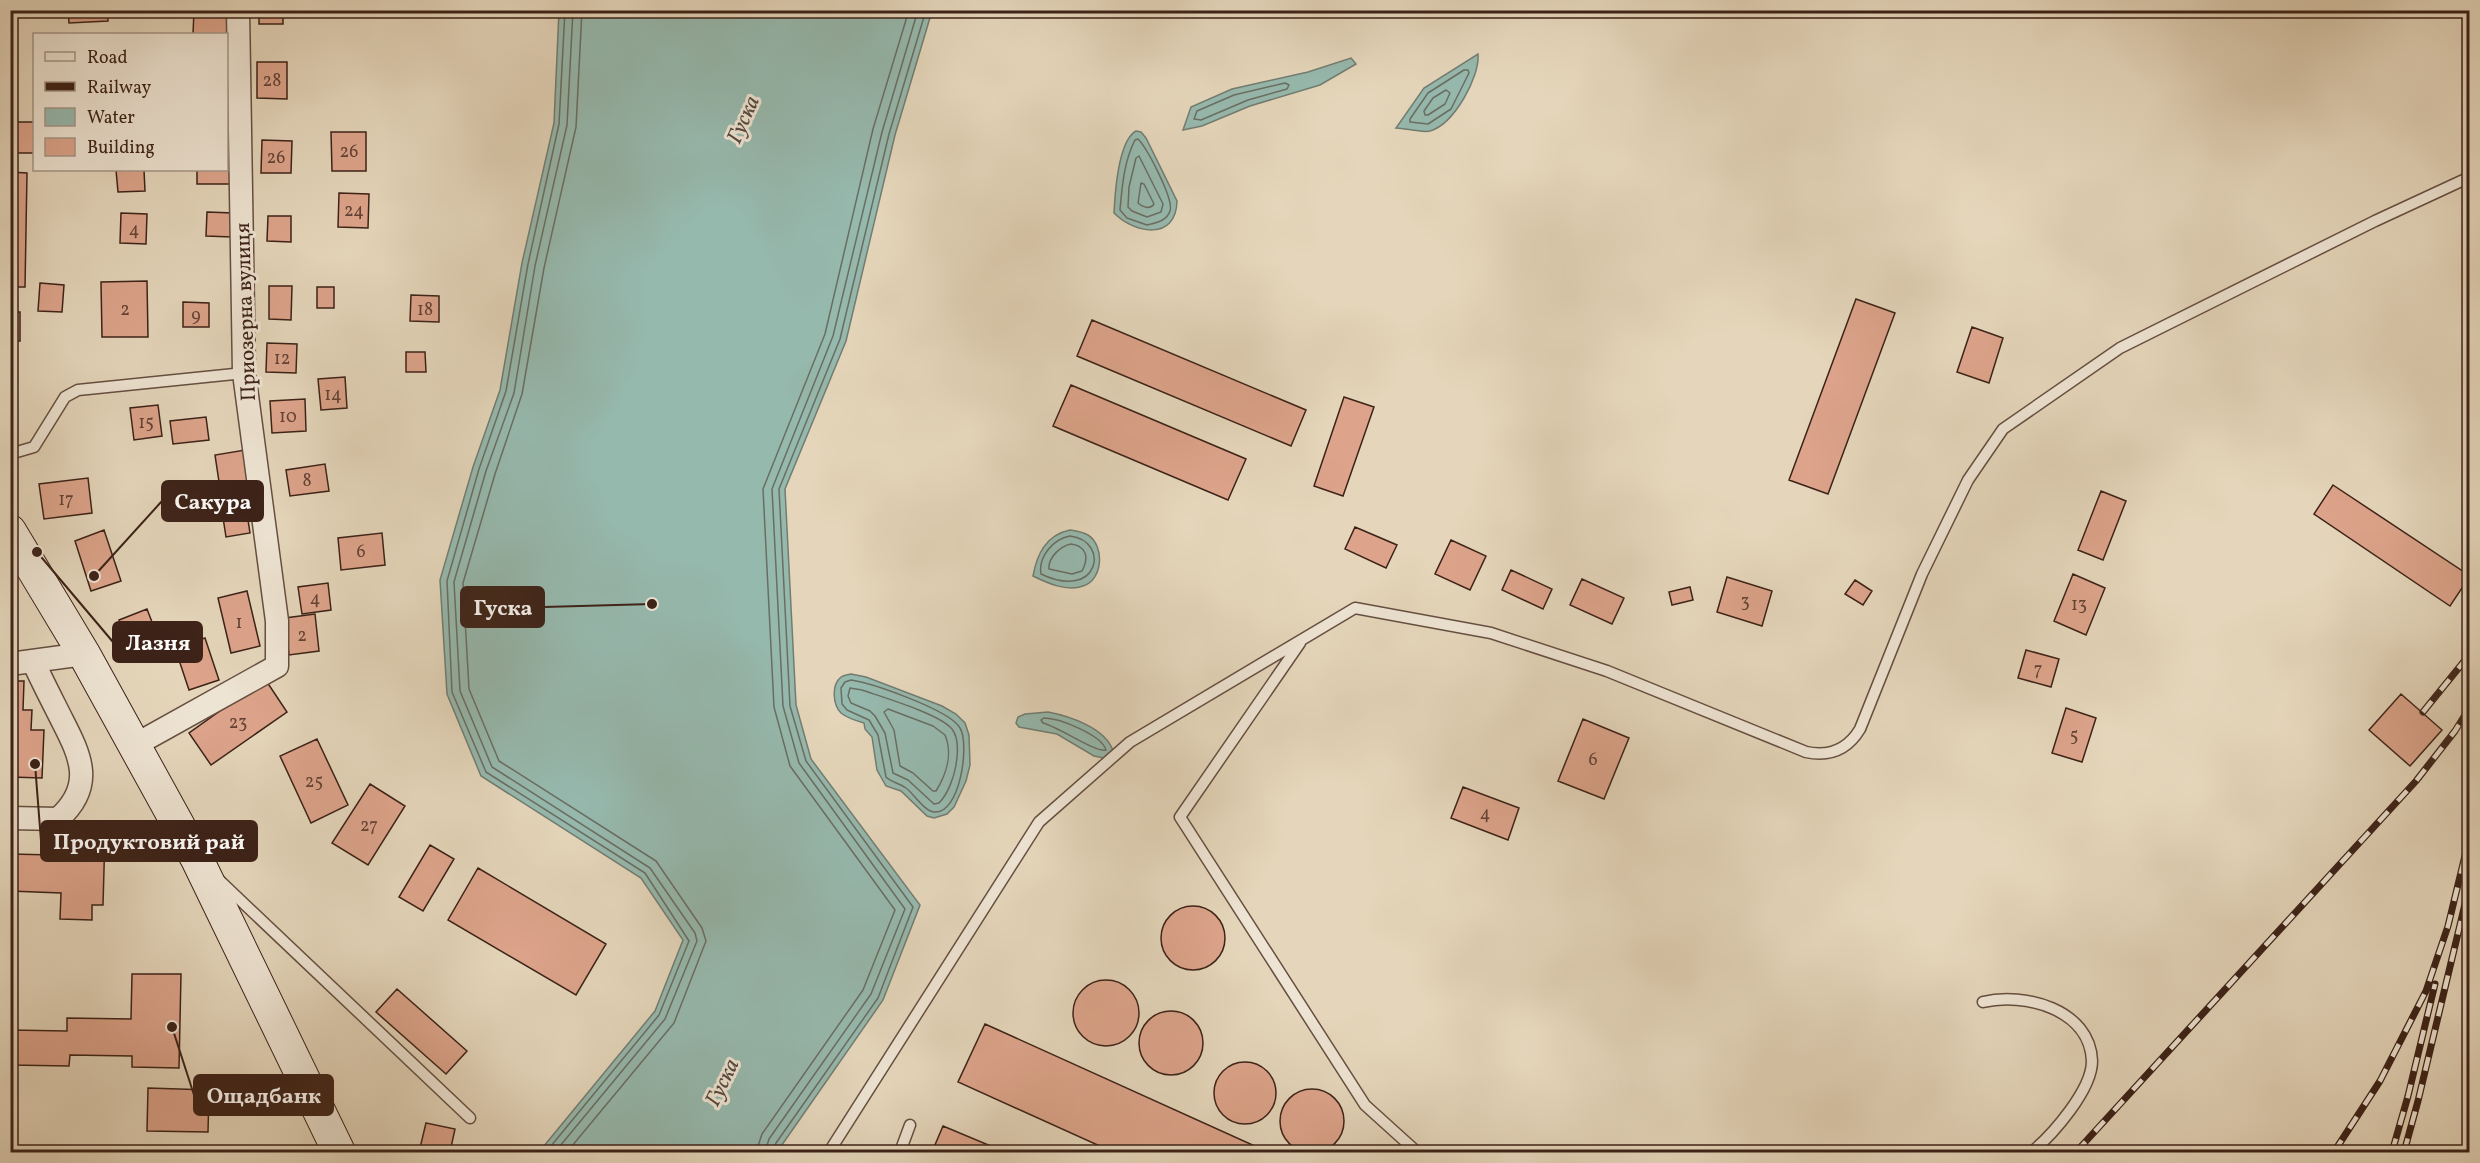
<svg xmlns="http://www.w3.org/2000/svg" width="2480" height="1163" viewBox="0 0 2480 1163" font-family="Vollkorn,serif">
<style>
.water{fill:#96b9ae;stroke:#727d72;stroke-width:1.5}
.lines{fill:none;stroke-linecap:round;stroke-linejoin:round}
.shore{stroke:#696e63;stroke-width:1.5}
.building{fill:#dda48b;stroke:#3c2218;stroke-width:1.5}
.lane-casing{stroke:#664f41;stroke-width:13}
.street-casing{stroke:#664f41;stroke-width:25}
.secondary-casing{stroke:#3c2218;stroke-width:34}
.lane{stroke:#eee4d3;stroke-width:10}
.street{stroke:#eee4d3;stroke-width:22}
.secondary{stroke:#eee4d3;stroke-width:32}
.rail-casing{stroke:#3c2218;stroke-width:7}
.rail{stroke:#eee4d3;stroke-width:4.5;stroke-dasharray:14;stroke-linecap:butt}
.labels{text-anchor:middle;stroke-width:6;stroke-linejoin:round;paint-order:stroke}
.number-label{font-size:18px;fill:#644235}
.street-label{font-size:21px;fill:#3c2218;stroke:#eee4d3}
.water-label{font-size:22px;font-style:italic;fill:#52483e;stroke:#eee4d3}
.leader{fill:none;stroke:#3c2218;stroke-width:2}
.callout-dot{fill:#3c2218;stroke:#eee4d3;stroke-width:2}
.callout{fill:#3c2218;stroke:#3c2218;stroke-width:2}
.callout-label{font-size:22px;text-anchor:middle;font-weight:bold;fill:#fff}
</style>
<rect width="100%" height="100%" fill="#e5d6bb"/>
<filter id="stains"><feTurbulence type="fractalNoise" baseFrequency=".00333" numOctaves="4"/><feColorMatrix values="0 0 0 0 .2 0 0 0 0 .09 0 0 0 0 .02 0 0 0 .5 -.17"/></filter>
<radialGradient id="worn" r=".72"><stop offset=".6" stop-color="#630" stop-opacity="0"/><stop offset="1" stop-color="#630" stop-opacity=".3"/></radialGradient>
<!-- water -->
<path class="water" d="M559,11H932L895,135L846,341L785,489L796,705L811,759L920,905L883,1000L777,1152H539L655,1011L683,940L641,878L481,776L447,694L440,580L473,467L500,390L522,263L554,123Z
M1478,54C1480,77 1454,124 1430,131C1421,133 1405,128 1396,128L1424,88Z
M1351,58L1356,64L1320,85L1250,106L1202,126L1183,130L1191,107L1232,89L1308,72Z
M1136,131L1141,132L1146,138L1177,201C1176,241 1135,234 1114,213C1115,193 1118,141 1136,131Z
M1070,530C1077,531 1083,532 1088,535C1105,546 1103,580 1083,586C1067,592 1047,583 1033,576C1037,554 1046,535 1070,530Z
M851,674L866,677L942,706L956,714L965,723L969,735L970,765L966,781L954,807L947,814L934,818L927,816L901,791L886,786L877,770L872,737L865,729L864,723C857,721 847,718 841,713C833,705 831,685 841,677C844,675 848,675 851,674Z
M1048,712C1069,716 1106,728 1113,751L1104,758L1094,756L1057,734L1019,727L1016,723L1018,717L1025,714Z"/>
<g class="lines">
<!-- shore -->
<path class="shore" d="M1464,70H1468L1469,73L1451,109L1428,124L1410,122V119L1428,93Z
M1285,83L1289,85L1287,89L1248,100L1201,120L1194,119L1197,111L1234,95Z
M1446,90L1450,93L1445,104L1428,115H1425L1424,111L1433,98Z
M1138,139C1147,148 1174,199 1170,211C1167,221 1155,223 1147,225L1127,218L1120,210C1122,187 1124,161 1135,140Z
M1139,156L1163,204L1161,212L1147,217L1132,211L1128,207L1129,187L1136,158Z
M1141,183L1144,184L1154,204C1150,210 1142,207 1138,203Z
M1070,536C1111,541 1099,602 1041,574C1038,557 1053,539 1070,536Z
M1071,544C1087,546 1089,558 1082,571L1072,574L1049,569C1048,558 1060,546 1071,544Z
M851,680C872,683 950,710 960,728C970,744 960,815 934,812C924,811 914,794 906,788C900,783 892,783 886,777L878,735L869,720L847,710L842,704L841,688L845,682Z
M850,688L862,690C882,697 940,714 952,729C959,738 958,753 956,765C954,777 948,794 939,803L934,804L908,780L893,773L885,733L875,716L870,711L851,703L848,696Z
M888,709L933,726L945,735C953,754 946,775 936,791H933L913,773L900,766L894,730L884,712Z
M1044,718C1059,718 1102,735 1106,750C1096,753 1059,727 1043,723L1041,720Z
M546,1152L659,1015L689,941L645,873L486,772L452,692L447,581L479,469L506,391L528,264L559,124L565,10
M555,1152L665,1019L697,941L695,933L650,868L492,767L460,691L454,582L486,471L514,393L535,266L567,125L573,10
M567,1152L674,1023L706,941L702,928L656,861L499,761L469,689L463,583L495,474L522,394L544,268L576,127L582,10
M756,1152L762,1134L863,990L895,910L790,766L774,707L763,489L825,334L873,129L909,10
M765,1152L769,1139L871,994L905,909L799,763L783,706L772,489L833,336L882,132L918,10
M772,1152L776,1143L878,998L913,907L806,761L790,706L779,489L840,339L889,134L926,10"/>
</g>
<!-- building -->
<path class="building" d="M68,10H107L108,21L69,23Z
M259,10H283V24H259Z
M194,11H227V38L226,34H193Z
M257,62H287V99L257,98Z
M10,122H34V153H10Z
M331,132H366V171H332Z
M262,140L292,141L291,173H261Z
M226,158H233L232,184H197V170H226Z
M116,170H144L145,191L118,192Z
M10,172L27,173L25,287H10Z
M339,193L369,194L368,228L338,227Z
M207,212L233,213L232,237L206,236Z
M121,213L147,214L146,244L120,243Z
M268,216H291V242L267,241Z
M147,281L148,337H102L101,282Z
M40,283L64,285L62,312L38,311Z
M269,286H292L291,320L269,319Z
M317,287H334V308H317Z
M411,295L439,296V322L410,321Z
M1856,299L1895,313L1828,494L1789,480Z
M183,302L209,303V327H183Z
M10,312H20V341H10Z
M1092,320L1306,410L1291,446L1077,356Z
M1972,327L2003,338L1989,383L1957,372Z
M267,343L297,344L296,373L266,372Z
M406,352H425L426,372H406Z
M345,377L347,408L321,410L318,379Z
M1071,385L1246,459L1228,500L1053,426Z
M1344,397L1374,407L1343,496L1314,486Z
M305,399L306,431L272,433L270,401Z
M158,405L162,436L134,440L130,408Z
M206,417L209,440L173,444L170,421Z
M245,450L251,490L221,495L215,455Z
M325,464L329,491L290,496L286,470Z
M88,478L92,513L44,519L39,484Z
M2333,485L2470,576L2450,606L2314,514Z
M2101,491L2126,501L2103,560L2078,550Z
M246,507L250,533L226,537L222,511Z
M1355,527L1397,545L1386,568L1345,549Z
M104,530L121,581L91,591L75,541Z
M382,533L385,565L341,570L338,538Z
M1451,540L1486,556L1470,590L1435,574Z
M1511,570L1552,589L1543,609L1502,590Z
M2073,574L2105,588L2086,635L2054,621Z
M1727,577L1772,591L1762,626L1717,612Z
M1582,579L1624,598L1612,624L1570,605Z
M1855,580L1872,591L1863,605L1845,594Z
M328,583L331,610L302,614L298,587Z
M1690,587L1693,600L1672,605L1669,592Z
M247,591L260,646L231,653L218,598Z
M147,609L157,635L128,646L119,620Z
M315,614L319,651L289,655L285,618Z
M205,638L219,680L189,690L175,648Z
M2026,650L2059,659L2051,687L2018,678Z
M265,679L287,712L211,765L189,733Z
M10,681H24L23,710H32L31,730H44L42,778L10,777Z
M2401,694L2442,730L2410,766L2369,730Z
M2066,708L2096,718L2082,762L2052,753Z
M1583,719L1629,738L1604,799L1558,781Z
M317,739L348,805L311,823L280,756Z
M370,784L405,806L368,865L332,843Z
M1463,787L1519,808L1508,840L1451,818Z
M55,832L105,834L103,905H92V920L60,919L61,893L10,891V854L54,855Z
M430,845L454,859L423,911L399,897Z
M478,868L606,944L576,995L448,920Z
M1161 938a32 32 0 1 1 64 0a32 32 0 1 1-64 0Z
M132,974H181L179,1068L132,1067V1056L70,1055L69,1066L10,1065V1030L67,1031V1018L131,1019Z
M1073 1013a33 33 0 1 1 66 0a33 33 0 1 1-66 0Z
M397,989L467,1051L446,1074L376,1012Z
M1139 1043a32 32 0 1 1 64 0a32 32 0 1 1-64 0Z
M985,1024L1268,1152H1113L958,1082Z
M1214 1093a31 31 0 1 1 62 0a31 31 0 1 1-62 0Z
M148,1088L209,1090L208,1132L147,1131Z
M1280 1121a32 32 0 1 1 64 0a32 32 0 1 1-64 0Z
M426,1123L455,1129L450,1152H419Z
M943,1126L1005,1152H932Z"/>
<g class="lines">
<defs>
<path id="lane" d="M10,454L34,447L65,397L78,390L244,373
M1300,643L1180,817L1365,1105L1417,1152
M219,880L470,1118
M1983,1002C2024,992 2090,1009 2092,1061C2092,1090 2053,1134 2032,1152
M829,1152L1039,822L1130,742L1355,608L1491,633L1607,671L1806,752C1830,757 1848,749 1860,729L1922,574L1968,480L2003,429L2120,348L2375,221L2470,177
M900,1152L910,1125"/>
<path id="street" d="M10,664L84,654
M135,745L277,666V621L244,373L238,10
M10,818L58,819C95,786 81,757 62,720C52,700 42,681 33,661"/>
<path id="secondary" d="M10,531L84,654L197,859L339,1152"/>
</defs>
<!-- lane casing -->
<use href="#lane" class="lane-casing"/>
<!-- street casing -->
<use href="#street" class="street-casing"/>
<!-- secondary casing -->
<use href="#secondary" class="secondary-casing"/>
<!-- lane -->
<use href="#lane" class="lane"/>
<!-- street -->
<use href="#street" class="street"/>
<!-- secondary -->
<use href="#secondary" class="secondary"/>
<defs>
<path id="rail" d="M2423,712L2470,654
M2076,1152L2416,781L2455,731L2470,707
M2334,1152L2380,1081L2426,991L2448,926L2470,835
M2392,1152L2408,1096L2435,984
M2404,1152L2418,1101L2470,883"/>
</defs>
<!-- rail casing -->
<use href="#rail" class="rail-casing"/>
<!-- rail -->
<use href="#rail" class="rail"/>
</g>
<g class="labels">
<!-- number labels -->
<g class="number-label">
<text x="272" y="86">28</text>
<text x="349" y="157">26</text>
<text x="276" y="163">26</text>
<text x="354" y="216">24</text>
<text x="134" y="235">4</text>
<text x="125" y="315">2</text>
<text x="425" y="315">18</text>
<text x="196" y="321">9</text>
<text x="282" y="364">12</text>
<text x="333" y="400">14</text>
<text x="288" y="422">10</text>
<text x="146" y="428">15</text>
<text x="307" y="486">8</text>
<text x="66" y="505">17</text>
<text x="361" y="557">6</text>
<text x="315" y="604">4</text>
<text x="1745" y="607">3</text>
<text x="2079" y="610">13</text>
<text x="239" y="628">1</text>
<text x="302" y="641">2</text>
<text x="2038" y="675">7</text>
<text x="238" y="728">23</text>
<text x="2074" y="741">5</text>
<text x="1593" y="765">6</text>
<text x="314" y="787">25</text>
<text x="1485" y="819">4</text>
<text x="369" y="831">27</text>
</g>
<!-- street labels -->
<g class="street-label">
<text transform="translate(245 312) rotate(-92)" y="7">Приозерна вулиця</text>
</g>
<!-- water labels -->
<g class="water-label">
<text transform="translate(742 119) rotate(-66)" y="8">Гуска</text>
<text transform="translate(721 1082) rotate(-64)" y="8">Гуска</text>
</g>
</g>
<!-- callouts -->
<path class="leader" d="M94 576L162 501M652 604L544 607M37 552L113 642M35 764L41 841M172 1027L194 1095"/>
<g class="callout-dot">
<circle cx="94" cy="576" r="6"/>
<circle cx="652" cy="604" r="6"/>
<circle cx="37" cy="552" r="6"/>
<circle cx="35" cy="764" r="6"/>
<circle cx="172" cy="1027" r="6"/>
</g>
<g class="callout">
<rect x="162" y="481" width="101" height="40" rx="6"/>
<rect x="461" y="587" width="83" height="40" rx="6"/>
<rect x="113" y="622" width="89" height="40" rx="6"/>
<rect x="41" y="821" width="216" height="40" rx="6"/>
<rect x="194" y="1075" width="139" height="40" rx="6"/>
</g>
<g class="callout-label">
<text x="213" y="509">Сакура</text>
<text x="503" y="615">Гуска</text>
<text x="158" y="650">Лазня</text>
<text x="149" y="849">Продуктовий рай</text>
<text x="264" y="1103">Ощадбанк</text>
</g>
<!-- margin -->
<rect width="2480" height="1163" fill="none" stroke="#e5d6bb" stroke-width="36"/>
<rect x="12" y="12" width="2456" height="1139" fill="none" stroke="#3c2218" stroke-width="3"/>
<rect x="18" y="18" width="2444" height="1127" fill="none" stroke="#3c2218" stroke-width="1.5"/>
<!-- legend -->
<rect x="33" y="33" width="195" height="138" fill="#eee4d3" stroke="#a79688" stroke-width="1.5"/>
<rect x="45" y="52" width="30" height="9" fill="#eee4d3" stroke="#a79688" stroke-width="1.5"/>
<text x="87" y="63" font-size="18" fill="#3c2218">Road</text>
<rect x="45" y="82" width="30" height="9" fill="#3c2218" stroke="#a79688" stroke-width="1.5"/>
<text x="87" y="93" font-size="18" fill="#3c2218">Railway</text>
<rect x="45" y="108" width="30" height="18" fill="#96b9ae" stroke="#a79688" stroke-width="1.5"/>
<text x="87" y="123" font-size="18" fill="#3c2218">Water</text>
<rect x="45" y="138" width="30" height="18" fill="#dda48b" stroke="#a79688" stroke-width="1.5"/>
<text x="87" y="153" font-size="18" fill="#3c2218">Building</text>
<rect width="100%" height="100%" filter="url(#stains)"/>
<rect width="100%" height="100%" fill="url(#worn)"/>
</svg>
